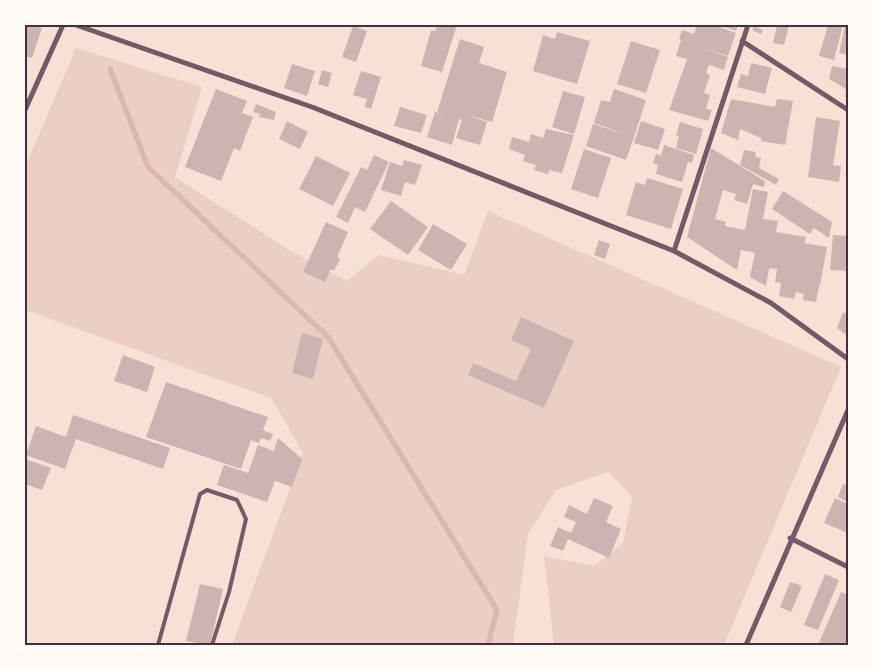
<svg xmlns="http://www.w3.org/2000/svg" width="873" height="670" viewBox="0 0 873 670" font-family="Inter,sans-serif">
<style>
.green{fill:#ebcfc5}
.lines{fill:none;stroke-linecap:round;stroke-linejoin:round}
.stream{stroke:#dcb8b0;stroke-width:5.5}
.building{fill:#ccb4b1}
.service{stroke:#755966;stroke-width:4}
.minor{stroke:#755966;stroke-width:5}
.neatline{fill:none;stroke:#4a2c40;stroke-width:2}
</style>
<rect width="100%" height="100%" fill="#f7e1d7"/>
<!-- green -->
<path class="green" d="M76,48L202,87L175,177L289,250L347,281L379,255L464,275L488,211L841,367L724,645H554L544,556L594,566L623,543L632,497L609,472L556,490L528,534L513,645H232L303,453L271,398L25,310V167Z"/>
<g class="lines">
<!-- stream -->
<path class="stream" d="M110,69L148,167L328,337L497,610L488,645"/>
</g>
<!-- building -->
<path class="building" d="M25,25L42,28L32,58L25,56Z
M437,25H457L442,72L421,66L431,30L435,31Z
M697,25H714L736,33L728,56L697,46L728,57L724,70L709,65L706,73L710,75L704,93L710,95L706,109L712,110L708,121L669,110L687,59L676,56L681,40L679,39L682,30L694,34Z
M719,25H738L736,31Z
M777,25H789L784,45L773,43Z
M828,25H843L834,60L819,56Z
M845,25H848V55L839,53Z
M353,26L367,31L356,62L342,57Z
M754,26L763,30L761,34L752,30Z
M557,32L590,41L577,84L533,71L543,35L555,39Z
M460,39L484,47L479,63L507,72L492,122L464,114L487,122L480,145L456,138L462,120L459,119L452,145L427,137L435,112L445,115L437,112Z
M631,41L660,50L646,93L617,84Z
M751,63L772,68L765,94L737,87L741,74L748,76Z
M292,64L315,71L307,96L284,88Z
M832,66L848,69V97H845L846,89L829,79Z
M322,70L332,73L328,87L318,84Z
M361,71L381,77L371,109L365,107L367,99L353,95Z
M216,89L247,101L242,113L253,117L240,151L234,148L221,181L185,167Z
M614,89L646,100L634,137L594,123L601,100L610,102Z
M563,91L585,97L574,134L552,127Z
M731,99L775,107L777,99L793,101L785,145L761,141V138L740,129L738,140L721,133Z
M256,104L276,112L274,120L259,117L260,114L253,112Z
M400,107L427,115L421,133L394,126Z
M816,117L840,121L833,165L841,166L839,182L808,177Z
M287,121L308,132L300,149L279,139Z
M641,121L665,129L658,150L634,143Z
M680,122L703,129L696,154L676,148L679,136L676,135Z
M593,124L634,137L626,160L586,146Z
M546,129L574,135L562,173L549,170L548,174L534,170L536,165L523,161L525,155L509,149L512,137L529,142L531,134L543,138Z
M664,145L694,155L692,163L688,162L682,182L656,174L658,165L653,163L656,154L661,156Z
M711,148L765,181L764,187L753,184L747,204L734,200L736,194L723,190L715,219L726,222L725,226L745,230L753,189L768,192L763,219L778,221L776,232L806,237L804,243L827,247L820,286L804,283L819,286L816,302L803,300L804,294L796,292L794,299L779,296L781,283L775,282L777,269L769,268L766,286L750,277L755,253L741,250L737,270L687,237Z
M584,149L611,158L598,198L571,189Z
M744,150L756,152L755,157L761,158L759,168L779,179L776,185L740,165Z
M374,155L389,162L365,212L355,207L348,223L336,217L361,167L367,170Z
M316,156L350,173L333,206L299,189Z
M404,160L422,165L415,185L405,182L401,196L381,190L390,162L402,166Z
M647,178L683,189L671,229L626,215L636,182L645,185Z
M783,191L832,222L829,238L814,228L810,234L772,209Z
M391,201L428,227L408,255L370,229Z
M326,222L348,232L337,257L340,259L334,271L331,269L325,282L303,272Z
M433,224L467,244L451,270L418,250Z
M833,235L848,236V271L830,270Z
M599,240L610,244L605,259L594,255Z
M843,312L848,315V336L837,328Z
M521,317L574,341L544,408L468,375L473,363L516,381L531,349L511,340Z
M302,333L323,339L313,379L292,373Z
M123,355L155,367L147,392L114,381Z
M166,382L268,417L263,430L273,434L270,441L261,438L259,443L251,440L241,469L146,437Z
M73,415L170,448L163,469L76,439L65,469L26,455L36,426L66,437Z
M278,438L302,459L292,487L275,481L267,502L217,485L224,465L248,473L258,445L274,451Z
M25,459L51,468L42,490L25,484Z
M843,484L848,486V502L838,497Z
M594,498L613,506L606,522L621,529L609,558L568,539L563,551L550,546L558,527L571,533L576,522L564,517L569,505L587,514Z
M835,498L848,504V533L824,523Z
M825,574L839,580L818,630L804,625Z
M790,582L802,586L791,612L780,607Z
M200,584L223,589L210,645L186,641Z
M841,592L848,595V645H818Z"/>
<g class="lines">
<!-- service -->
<path class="service" d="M158,645L200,494L207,490L237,500L246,519L229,592L212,645"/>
<!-- minor -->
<path class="minor" d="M76,25L312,107L674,251L771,303L848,359
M742,41L848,110
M25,110L63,25
M674,251L748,25
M790,538L848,567
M746,645L848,410"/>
</g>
<!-- border -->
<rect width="873" height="670" fill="none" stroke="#fffaf5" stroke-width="52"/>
<rect x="26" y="26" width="821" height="618" class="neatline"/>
</svg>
